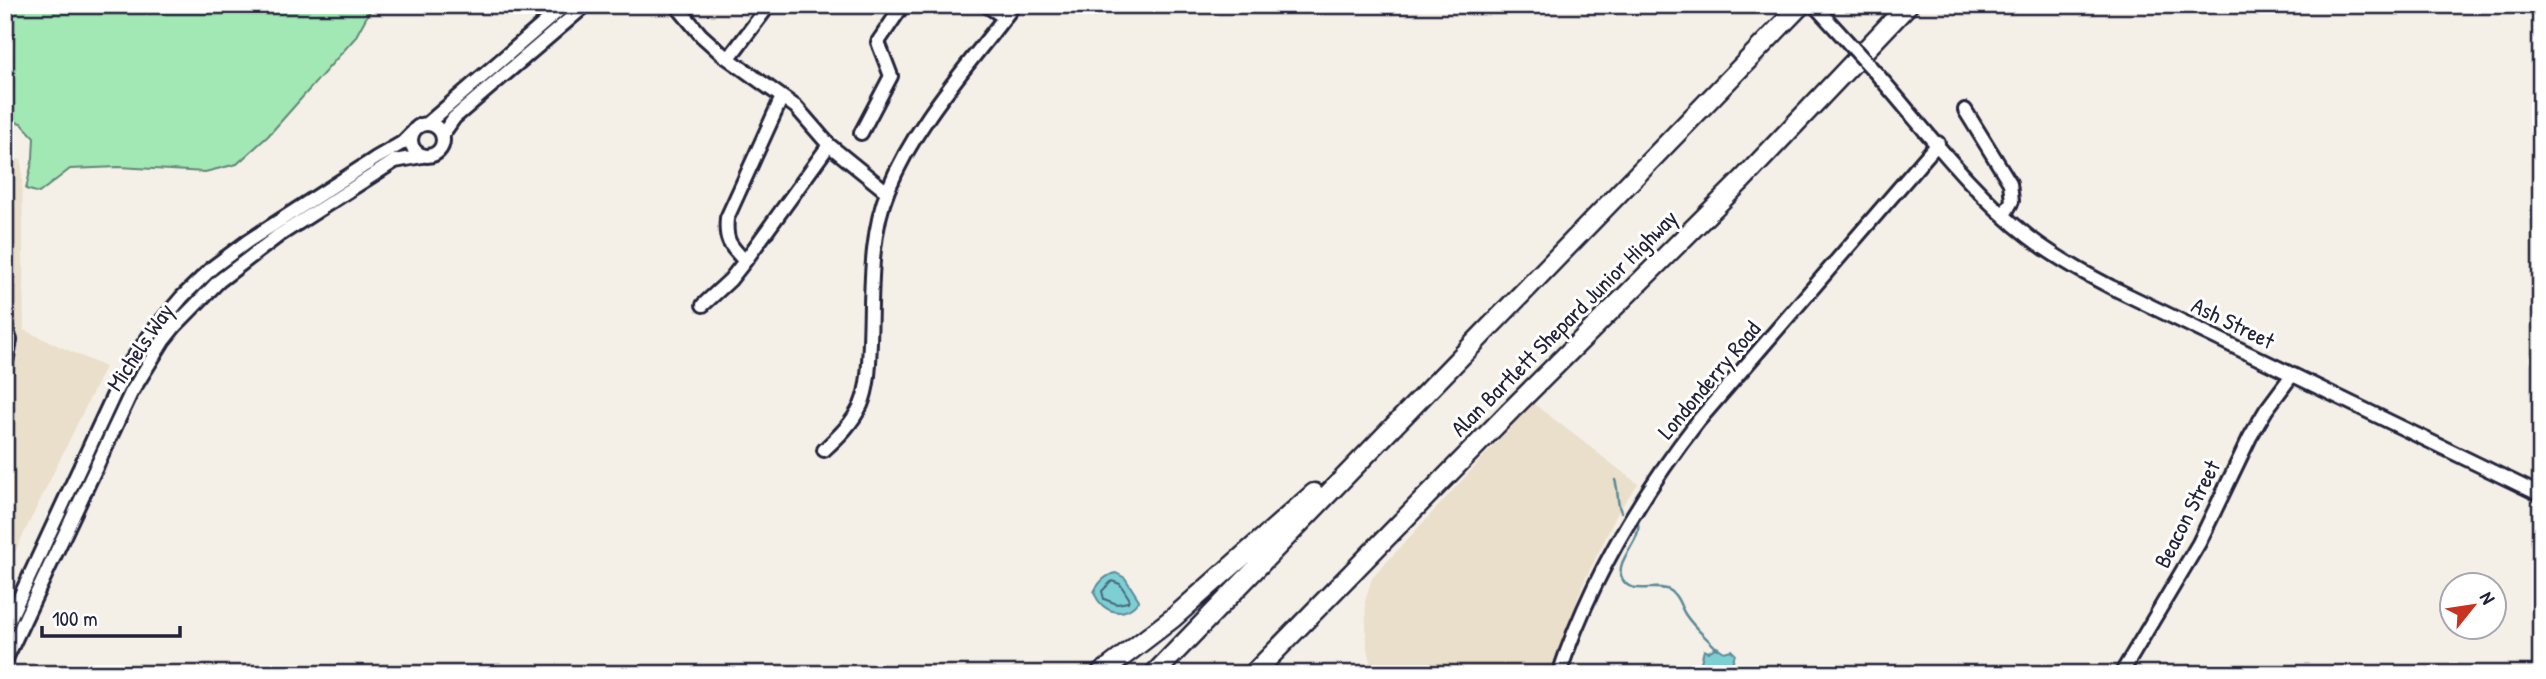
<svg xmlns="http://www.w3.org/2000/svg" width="2546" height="679" viewBox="0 0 2546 679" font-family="'Patrick Hand',sans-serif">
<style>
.built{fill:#eadfca}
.green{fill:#a2e8b4;stroke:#628578;stroke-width:2}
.water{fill:#7ecfd4;stroke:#598a97;stroke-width:2}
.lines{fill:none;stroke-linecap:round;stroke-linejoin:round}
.shore{stroke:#476778;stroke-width:2}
.stream{stroke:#598a97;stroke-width:2.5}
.minor-casing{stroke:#22223b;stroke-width:18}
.highway-casing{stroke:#22223b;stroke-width:23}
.minor{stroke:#fff;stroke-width:12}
.highway{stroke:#fff;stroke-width:18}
.minor-bridge-casing{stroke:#22223b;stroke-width:18;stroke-linecap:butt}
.minor-bridge{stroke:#fff;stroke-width:12}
.labels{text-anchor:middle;stroke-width:6;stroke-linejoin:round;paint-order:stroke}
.street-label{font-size:23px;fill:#22223b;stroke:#fff}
</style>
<rect width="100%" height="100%" fill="#f5f0e7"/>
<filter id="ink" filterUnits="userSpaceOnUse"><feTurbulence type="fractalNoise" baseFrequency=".0143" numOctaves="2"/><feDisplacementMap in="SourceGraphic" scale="14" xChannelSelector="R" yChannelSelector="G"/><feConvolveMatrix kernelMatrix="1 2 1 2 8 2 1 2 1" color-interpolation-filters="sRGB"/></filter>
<g filter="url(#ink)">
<!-- built -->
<path class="built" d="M5,157L22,160L24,330L105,367L15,552L5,549Z
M1533,403L1638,484L1619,510L1583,584L1550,674H1373L1367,648L1365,601L1372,578Z"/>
<!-- green -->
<path class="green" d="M5,5H373L355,38L268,136L237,164L205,172L119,167L70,169L39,193L26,189L33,158L34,137L21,123L5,121Z"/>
<!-- water -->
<path class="water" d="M1116,573L1125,578L1139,600C1126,620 1101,613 1094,592C1099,582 1105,575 1116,573Z
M1717,647L1724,652L1731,650L1735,654L1730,670C1718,676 1710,670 1701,662L1704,650L1708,652Z"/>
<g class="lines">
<!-- shore -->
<path class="shore" d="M1112,581L1120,584L1129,598L1128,602L1117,604L1104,599L1102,591Z"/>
<!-- stream -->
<path class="stream" d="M1615,480C1619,491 1616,501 1621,512
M1638,523C1642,542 1614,560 1622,578C1629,597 1658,582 1671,591C1679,597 1680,606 1685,614C1694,628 1707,638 1717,649"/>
<defs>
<path id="minor" d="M676,5L701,35L722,54L796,107L829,145L887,192
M986,5L1004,17
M729,58L769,5
M1876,73C1924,128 1972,193 2029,237C2055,257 2082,272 2111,287L2541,495
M1965,110L2010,183L2012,201L2004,215
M427,124L565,5
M411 140a16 16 0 1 1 32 0a16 16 0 1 1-32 0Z
M861,133L891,76L878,42L903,5
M442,135L454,118L586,5
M745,261C729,245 725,240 727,218L782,97
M703,305L730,280L745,261L829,145
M5,326L10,340L5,368
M824,450C838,437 852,424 861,405C869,386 869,363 870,342C872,293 869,236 888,190C916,121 970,64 1014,5
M5,629L115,392L130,363L153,331L182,297L213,267L248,241L376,158L402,143L412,133
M5,661L131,393L163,341L175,326L219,281L278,236L395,161L422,156
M1559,674C1590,580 1639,497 1699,420L1938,143
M2121,674L2199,543L2250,437L2266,410L2292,375"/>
<path id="highway" d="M1100,674L1173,618L1314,493
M1154,674L1801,5
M1253,674L1512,409L1742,180L1908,5"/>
</defs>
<!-- minor casing -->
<use href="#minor" class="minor-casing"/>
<!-- highway casing -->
<use href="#highway" class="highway-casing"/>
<!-- minor -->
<use href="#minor" class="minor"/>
<!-- highway -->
<use href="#highway" class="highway"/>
<defs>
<path id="minor-bridge" d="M1814,5L1876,73"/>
</defs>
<!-- minor-bridge casing -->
<use href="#minor-bridge" class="minor-bridge-casing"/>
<!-- minor-bridge -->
<use href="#minor-bridge" class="minor-bridge"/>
</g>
</g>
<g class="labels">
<!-- street labels -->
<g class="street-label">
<text transform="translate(1564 323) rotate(-45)" y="8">Alan Bartlett Shepard Junior Highway</text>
<text transform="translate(2233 323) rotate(26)" y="8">Ash Street</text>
<text transform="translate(140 347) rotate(-56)" y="8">Michels Way</text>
<text transform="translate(1709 380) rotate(-50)" y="8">Londonderry Road</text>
<text transform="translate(2187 514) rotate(-63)" y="8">Beacon Street</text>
</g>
</g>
<!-- margin -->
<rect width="2546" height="679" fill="none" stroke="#fff" stroke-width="28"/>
<rect x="14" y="14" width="2518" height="651" fill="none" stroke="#22223b" stroke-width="2.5" filter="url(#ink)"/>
<!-- north arrow -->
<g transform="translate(2473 606) rotate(60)"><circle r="33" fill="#ffffff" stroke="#a7a7b1" stroke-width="2"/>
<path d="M0-5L12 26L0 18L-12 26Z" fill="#c8321e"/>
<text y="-10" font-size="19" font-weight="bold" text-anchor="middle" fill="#22223b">N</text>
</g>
<!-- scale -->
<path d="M42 626v10h138v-10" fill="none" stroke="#22223b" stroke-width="3.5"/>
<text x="52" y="626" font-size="21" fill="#22223b" stroke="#ffffff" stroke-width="5" paint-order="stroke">100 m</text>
</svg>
